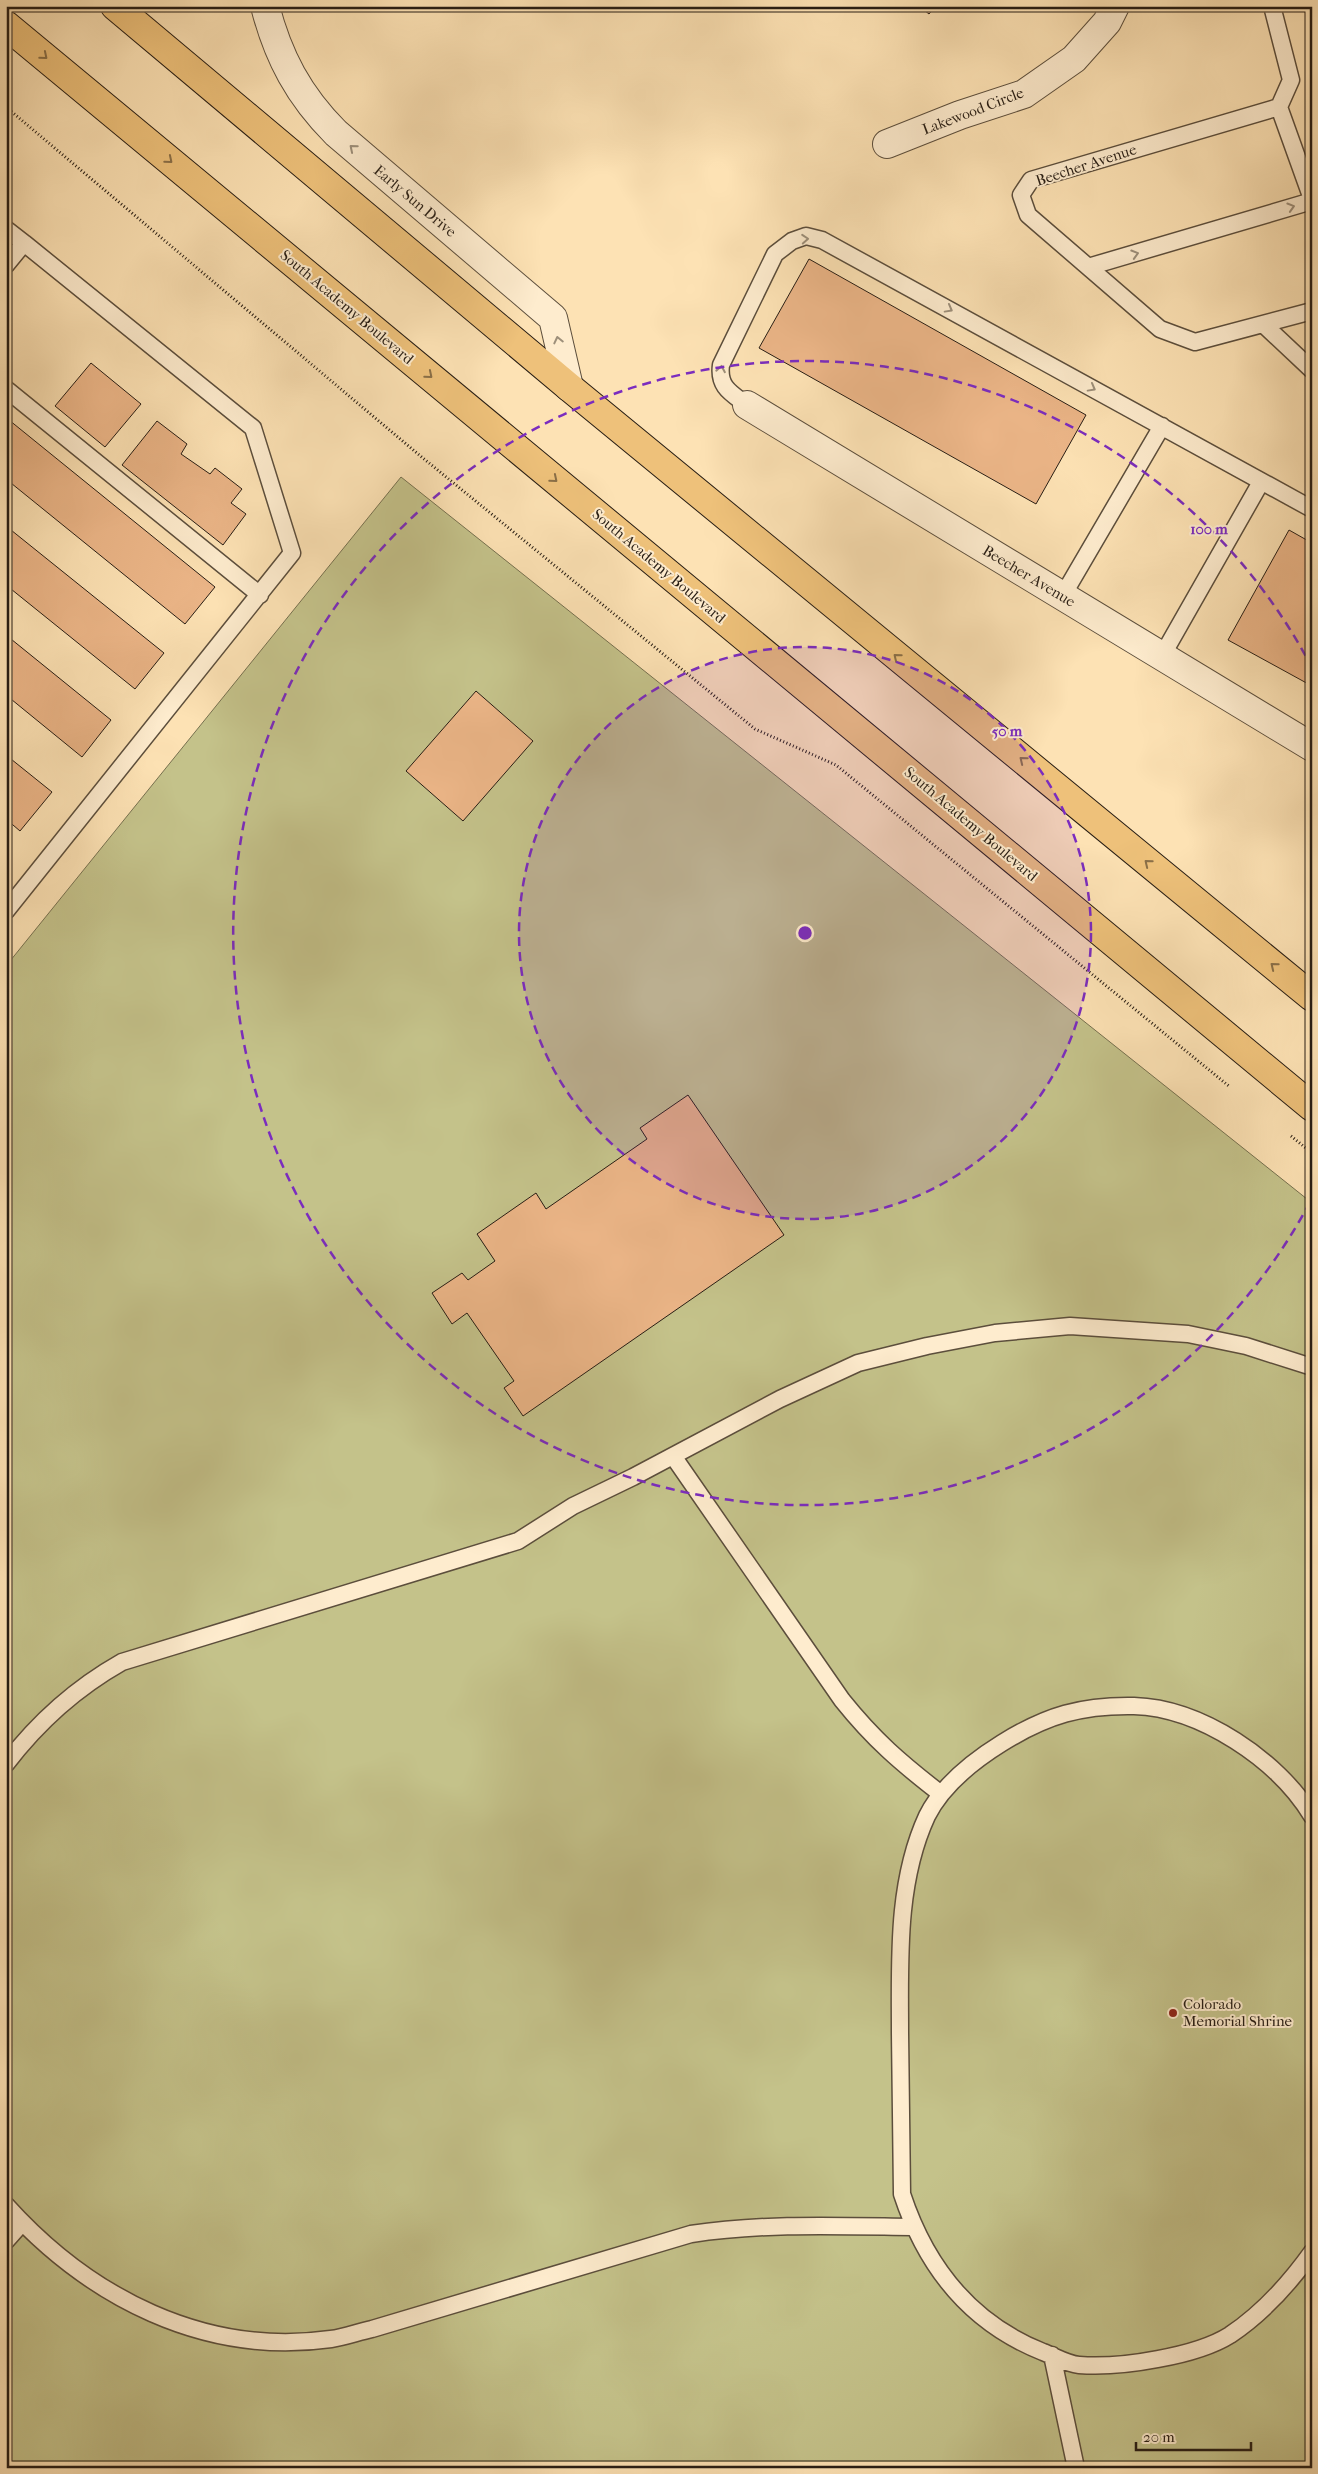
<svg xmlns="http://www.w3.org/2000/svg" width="1318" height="2474" viewBox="0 0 1318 2474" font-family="'IM FELL French Canon',serif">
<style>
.green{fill:#c4c28a;stroke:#76704f}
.building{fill:#ebb587;stroke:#271d14}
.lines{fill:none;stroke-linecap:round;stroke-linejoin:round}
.service-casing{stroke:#5c4e3c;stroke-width:19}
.minor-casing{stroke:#5c4e3c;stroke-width:30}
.trunk-casing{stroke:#271d14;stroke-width:30}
.path{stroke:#271d14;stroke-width:3;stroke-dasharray:1 2.5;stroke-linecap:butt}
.service{stroke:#feecce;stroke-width:16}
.minor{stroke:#feecce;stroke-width:28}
.trunk{stroke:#eec17a;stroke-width:28}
.oneway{stroke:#8a6f47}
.oneway2{stroke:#9d8f7a}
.ring{fill:none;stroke:#7b2cbf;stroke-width:2.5;stroke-dasharray:9 6}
.poi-dot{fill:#8f2418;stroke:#feecce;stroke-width:2}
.labels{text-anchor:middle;stroke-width:4;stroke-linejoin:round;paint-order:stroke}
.street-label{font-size:15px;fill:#271d14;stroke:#feecce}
.poi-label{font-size:15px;fill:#271d14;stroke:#feecce;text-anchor:start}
.centre{fill:#7b2cbf;stroke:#feecce;stroke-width:2.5}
.ring-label{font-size:15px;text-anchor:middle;font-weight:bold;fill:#7b2cbf;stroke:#feecce;stroke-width:4;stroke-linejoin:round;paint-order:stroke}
</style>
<rect width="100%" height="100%" fill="#fde2b4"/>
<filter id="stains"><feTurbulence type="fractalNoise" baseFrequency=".004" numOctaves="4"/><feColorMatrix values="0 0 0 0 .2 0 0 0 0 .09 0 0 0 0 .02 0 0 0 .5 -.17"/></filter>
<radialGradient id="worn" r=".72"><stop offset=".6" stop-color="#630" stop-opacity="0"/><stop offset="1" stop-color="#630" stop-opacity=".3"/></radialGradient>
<!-- green -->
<path class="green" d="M401,477L1312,1203V2468H6V966Z"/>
<!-- building -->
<path class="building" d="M919,6H936L929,14Z
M809,259L1086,415L1036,504L759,348Z
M91,363L141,404L105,447L55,406Z
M9,420L215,587L185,624L6,479V423Z
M157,421L187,444L181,454L210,474L215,468L242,489L231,503L246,514L223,545L122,465Z
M6,526L164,653L135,689L6,585Z
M1289,530L1312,543V686L1228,640Z
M6,635L111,720L82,757L6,695Z
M476,691L533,741L463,821L406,771Z
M6,755L52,792L20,831L6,819Z
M688,1095L784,1235L523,1416L504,1388L514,1381L467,1313L452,1324L432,1293L462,1273L468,1280L495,1261L477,1234L536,1193L546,1209L647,1139L640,1128Z"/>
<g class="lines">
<defs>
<path id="service" d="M1272,6L1291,80L1279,107L1031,180L1021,195L1028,215L1160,329L1195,342L1312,311
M1279,107L1312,199
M6,229L24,243L6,265
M1088,267L1312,201
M1263,324L1312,370
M6,389L260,595
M747,405C731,393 718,387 721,365L775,254L792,241L806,236L822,240L1312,509
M1062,597L1162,426
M1162,656L1261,482
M6,911L292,553L253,428L24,243
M673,1456L842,1700C874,1740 901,1763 941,1794
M6,1764C38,1722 76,1688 122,1662L518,1541L573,1506L633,1477L780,1399L858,1363L927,1346L995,1333L1070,1326L1188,1334L1246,1346L1312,1367
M1312,1816C1278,1760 1201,1708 1134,1706C1082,1705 1047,1715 1002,1743C973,1761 943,1784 927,1816C896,1883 900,1961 900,2033C901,2086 901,2140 902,2194C926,2267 970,2323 1043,2352C1054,2356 1067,2364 1079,2365C1106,2367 1132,2364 1158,2359C1180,2355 1211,2347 1230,2335C1263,2313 1289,2284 1312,2252
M6,2205C89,2297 204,2357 331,2339C345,2337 358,2332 372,2329L691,2234C764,2223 838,2226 912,2227
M6,2241L22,2223
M1052,2355L1076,2468"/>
<path id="minor" d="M265,6C278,57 299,96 336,133L553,318L569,387
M887,144L960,115L1024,94L1074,59L1107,22L1115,6
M747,405L1312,747"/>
<path id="trunk" d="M115,6L569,387L1312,997
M6,25L1312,1107"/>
</defs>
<!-- service casing -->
<use href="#service" class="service-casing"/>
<!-- minor casing -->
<use href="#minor" class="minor-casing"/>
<!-- trunk casing -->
<use href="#trunk" class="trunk-casing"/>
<!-- path -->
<path class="path" d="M6,107L418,454L755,729L836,765L1230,1087
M1291,1136L1312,1153"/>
<!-- service -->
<use href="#service" class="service"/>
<!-- minor -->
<use href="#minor" class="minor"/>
<!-- trunk -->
<use href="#trunk" class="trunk"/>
</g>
<!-- one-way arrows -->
<defs><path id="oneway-chevron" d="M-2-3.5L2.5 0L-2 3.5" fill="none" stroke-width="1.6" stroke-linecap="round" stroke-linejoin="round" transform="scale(1.25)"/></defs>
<g class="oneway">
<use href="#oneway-chevron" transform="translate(44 56) rotate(40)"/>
<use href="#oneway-chevron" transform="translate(169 160) rotate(40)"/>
<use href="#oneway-chevron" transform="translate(429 375) rotate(40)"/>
<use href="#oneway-chevron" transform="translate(554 479) rotate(40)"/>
<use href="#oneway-chevron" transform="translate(897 657) rotate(-141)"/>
<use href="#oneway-chevron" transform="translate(1023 760) rotate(-141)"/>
<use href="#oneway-chevron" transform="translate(1148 863) rotate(-141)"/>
<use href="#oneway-chevron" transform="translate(1274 966) rotate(-141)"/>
</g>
<g class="oneway2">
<use href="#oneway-chevron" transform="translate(353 148) rotate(-140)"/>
<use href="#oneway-chevron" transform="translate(1291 207) rotate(-17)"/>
<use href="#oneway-chevron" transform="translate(805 239) rotate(-4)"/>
<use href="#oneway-chevron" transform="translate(1135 254) rotate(-17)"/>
<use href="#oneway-chevron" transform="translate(949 309) rotate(29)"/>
<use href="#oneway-chevron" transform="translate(558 340) rotate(-103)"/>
<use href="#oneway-chevron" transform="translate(721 369) rotate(-80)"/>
<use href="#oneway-chevron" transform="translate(1092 388) rotate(29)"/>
</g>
<!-- distance rings -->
<circle cx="805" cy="933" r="286" fill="#7b2cbf" fill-opacity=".12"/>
<g class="ring">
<circle cx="805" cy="933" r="286"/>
<path d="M1310 1202A572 572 0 1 1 1310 664"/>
</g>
<!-- markers -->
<circle class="poi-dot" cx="1173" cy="2013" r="5"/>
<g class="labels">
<!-- street labels -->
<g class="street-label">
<text transform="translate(973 111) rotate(-21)" y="5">Lakewood Circle</text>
<text transform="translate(1086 165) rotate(-18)" y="5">Beecher Avenue</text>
<text transform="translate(415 201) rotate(40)" y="5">Early Sun Drive</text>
<text transform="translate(347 307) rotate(40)" y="5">South Academy Boulevard</text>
<text transform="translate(659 566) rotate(40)" y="5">South Academy Boulevard</text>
<text transform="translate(1029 576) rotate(31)" y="5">Beecher Avenue</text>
<text transform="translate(971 824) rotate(40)" y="5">South Academy Boulevard</text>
</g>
<!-- poi labels -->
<g class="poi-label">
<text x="1183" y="2009">Colorado<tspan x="1183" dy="17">Memorial Shrine</tspan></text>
</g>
</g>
<circle cx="805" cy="933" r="8" class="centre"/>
<g class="ring-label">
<text x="1209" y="534">100 m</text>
<text x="1007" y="736">50 m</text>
</g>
<!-- margin -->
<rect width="1318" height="2474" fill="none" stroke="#fde2b4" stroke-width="25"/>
<rect x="8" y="8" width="1303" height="2459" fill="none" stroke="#271d14" stroke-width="2.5"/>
<rect x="12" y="12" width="1293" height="2449" fill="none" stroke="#271d14"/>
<!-- scale -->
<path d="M1136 2442v8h115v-8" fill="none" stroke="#271d14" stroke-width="2.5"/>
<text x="1143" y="2442" font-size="15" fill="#271d14" stroke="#feecce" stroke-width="4" paint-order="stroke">20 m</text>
<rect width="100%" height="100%" filter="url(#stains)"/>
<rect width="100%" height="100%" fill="url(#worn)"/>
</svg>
